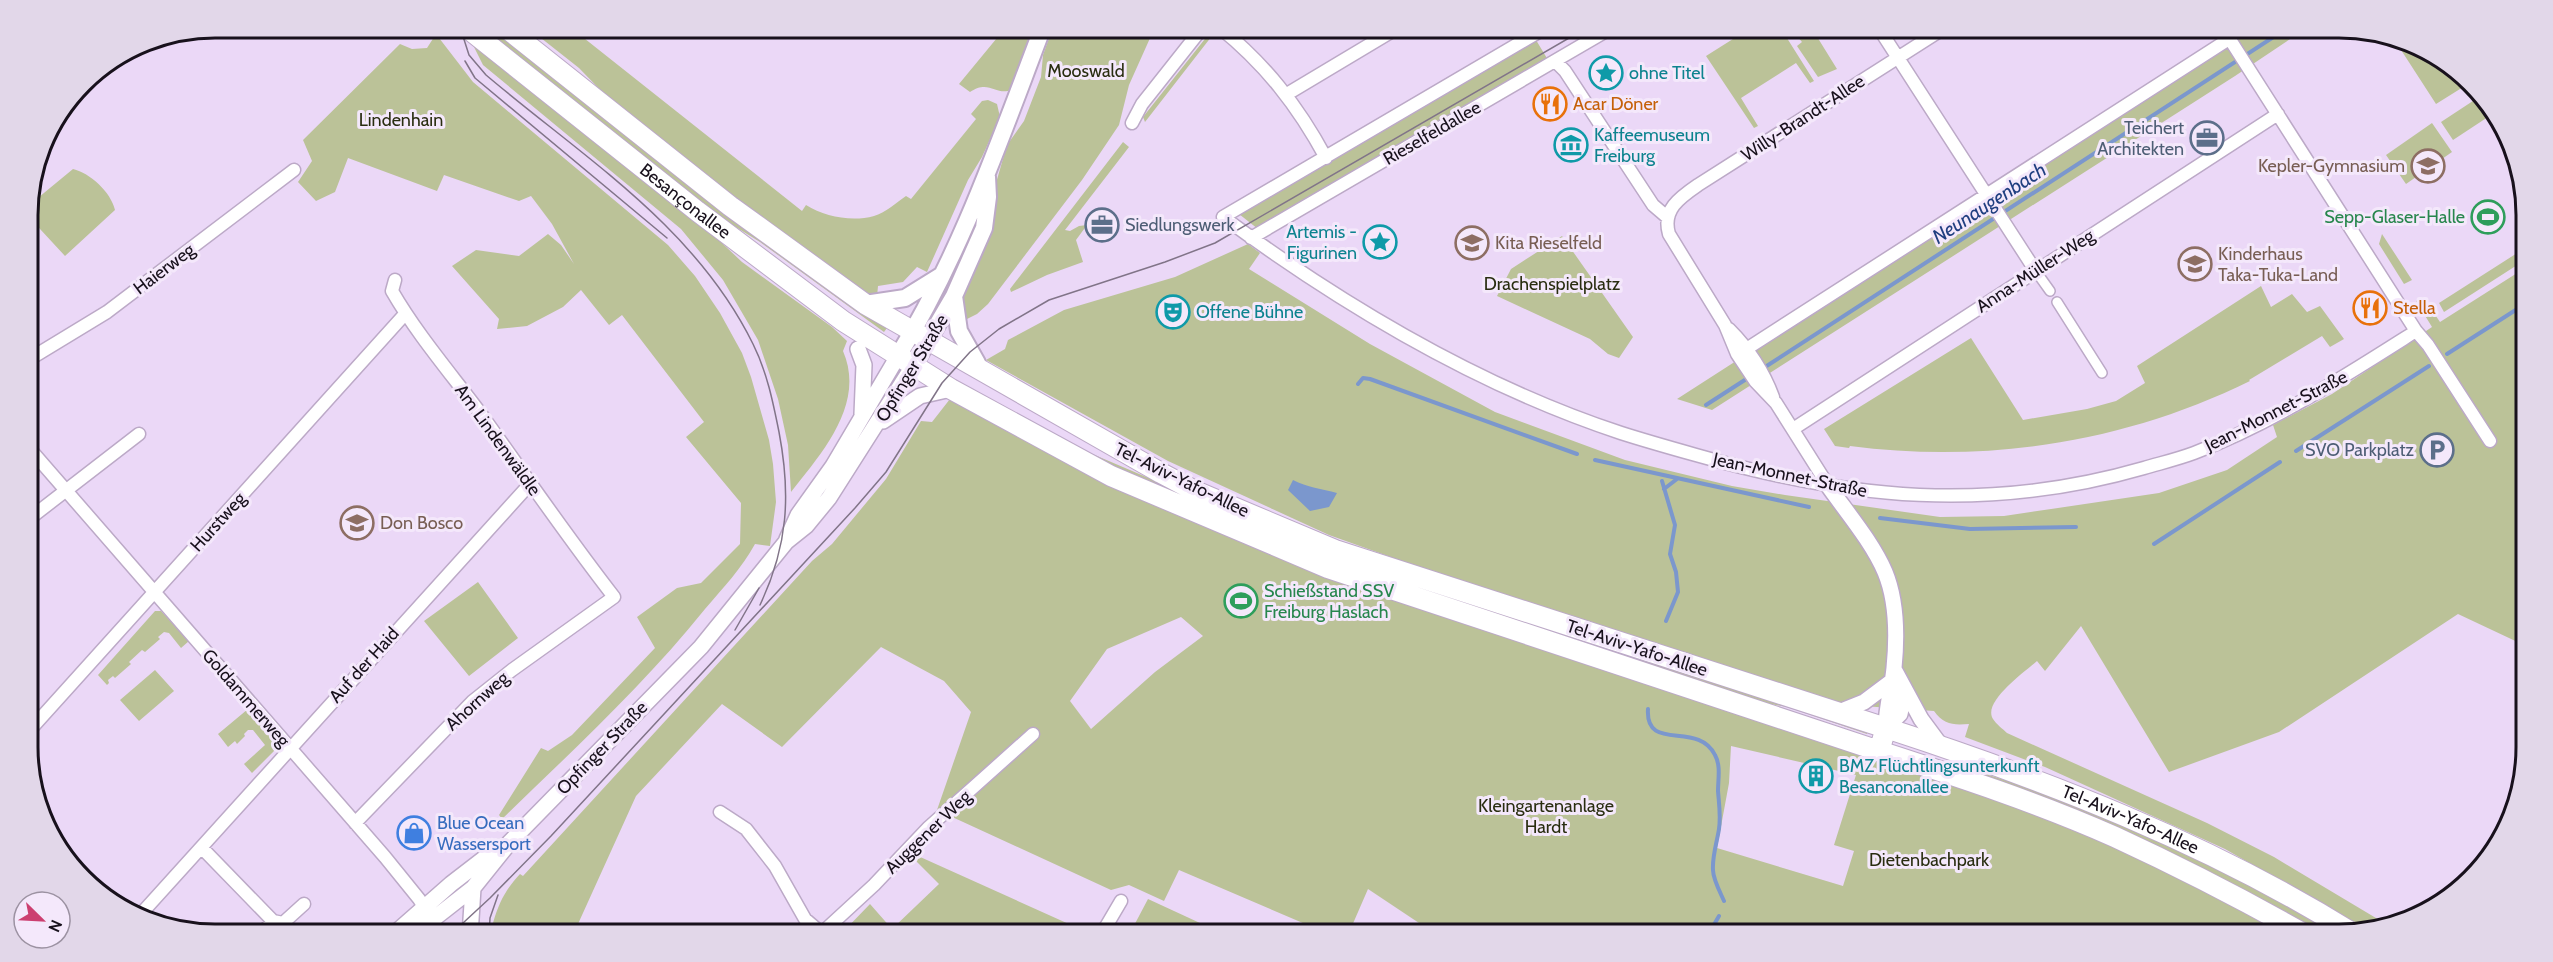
<svg xmlns="http://www.w3.org/2000/svg" width="2553" height="962" viewBox="0 0 2553 962" font-family="Cabin,sans-serif">
<style>
.green{fill:#bbc298;fill-rule:evenodd}
.water{fill:#7b97cd}
.lines{fill:none;stroke-linecap:round;stroke-linejoin:round}
.stream{stroke:#7b97cd;stroke-width:4}
.pedestrian-casing{stroke:#bca9c7;stroke-width:12}
.minor-casing{stroke:#bca9c7;stroke-width:15}
.tertiary-casing{stroke:#bca9c7;stroke-width:18}
.secondary-casing{stroke:#bca9c7;stroke-width:20}
.primary-casing{stroke:#bca9c7;stroke-width:22}
.trunk-casing{stroke:#bca9c7;stroke-width:22}
.pedestrian{stroke:#fff;stroke-width:9}
.minor{stroke:#fff;stroke-width:12}
.tertiary{stroke:#fff;stroke-width:15}
.secondary{stroke:#fff;stroke-width:16}
.primary{stroke:#fff;stroke-width:20}
.trunk{stroke:#fff;stroke-width:20}
.tram{stroke:#817488;stroke-width:1.5}
.labels{text-anchor:middle;stroke-width:6;stroke-linejoin:round;paint-order:stroke}
.park-label{font-size:18px;fill:#292d10;stroke:#f4e8fb}
.culture-label{font-size:18px;fill:#0d838f;stroke:#f4e8fb;text-anchor:start}
.food-label{font-size:18px;fill:#c56008;stroke:#f4e8fb;text-anchor:start}
.street-label{font-size:18px;fill:#18111c;stroke:#f4e8fb}
.service-label{font-size:18px;fill:#4e5e75;stroke:#f4e8fb;text-anchor:end}
.education-label{font-size:18px;fill:#785e54;stroke:#f4e8fb;text-anchor:start}
.leisure-label{font-size:18px;fill:#27864d;stroke:#f4e8fb;text-anchor:end}
.shop-label{font-size:18px;fill:#366cbe;stroke:#f4e8fb;text-anchor:start}
.water-label{font-size:20px;font-style:italic;fill:#203f80;stroke:#f4e8fb}
.rim{fill:none;stroke:#18111c;stroke-width:3}
</style>
<rect width="100%" height="100%" fill="#ebd8f7"/>
<!-- green -->
<path class="green" d="M483,27H495L737,220L887,328L884,332L760,242L705,208L493,39Z
M527,27H570L802,211L806,205C825,217 852,222 874,216C885,213 897,202 906,196L911,199L976,119L971,114L982,101L988,100L997,104L1000,117L982,157L968,180L927,272L917,267L903,282L878,286L877,297L866,295L802,251L614,104L579,68Z
M1006,27H1039L1011,90C996,96 989,79 970,92L959,84Z
M1053,27H1155L1129,85L1119,125L1082,180L988,304L977,314L961,322L963,290L988,228L996,183L1007,145L1024,121L1041,77L1043,55Z
M1752,27H1780L1814,81L1810,83L1796,63L1741,98L1758,126L1754,128L1706,56Z
M1794,27H1811L1837,69L1818,77L1797,46L1802,42L1797,36L1792,39L1787,32Z
M2241,27H2308L2235,76L1712,410L1677,399L2244,34L2240,28Z
M1212,30L1215,32L1145,122L1143,117Z
M436,34L473,82L668,245L695,276L720,313L742,353L751,377L769,440L773,464L776,502L770,546L755,544C742,568 723,588 705,609C644,685 572,751 502,819L499,815L541,748L548,751L572,735L655,648L637,617L677,588L701,583L740,544L741,503L686,437L704,422L622,315L609,325L581,290L563,307L527,326L497,329L499,319L452,266L476,250L519,256L548,234L561,245L574,264L552,224L531,196L519,201L444,175L437,191L348,158L335,192L316,201L298,182L312,161L303,140L400,44L412,49L427,48Z
M2392,36L2398,37L2468,84L2436,104Z
M470,39L705,227L742,262L832,327L847,341L843,351C866,404 822,453 791,492L788,445L778,399L758,340L723,280L681,229L483,65Z
M1536,40L1548,60L1258,229L1239,214Z
M2479,97L2491,115L2453,140L2441,122Z
M2432,123L2452,152L2406,184L2386,155Z
M1123,142L1129,147L1065,230L1070,231L1079,226L1087,225L1076,240L1083,262L1047,275L1011,292L1010,289Z
M73,169C90,173 111,192 115,210L65,256L28,216L33,202Z
M2382,234L2412,280L2404,284L2379,244Z
M1562,236L1633,337L1619,358L1608,354L1590,339L1497,296L1511,269Z
M1248,244L1260,253L1249,269L1370,344L1495,412L1625,460L1732,486L1785,495L1940,517L2004,516L2159,493L2227,470L2277,437L2273,425L2332,394L2432,327L2416,301L2423,297L2440,322L2525,268L2526,646L2458,614L2279,732L2169,772L2081,626L2045,671L2037,661C2025,672 1982,702 1993,719C1996,724 2003,729 2007,733L2207,823L2274,857L2391,927L2369,931L2225,849L2045,767L1965,737L1969,724C1953,725 1944,725 1934,711L1834,704L1413,565L1329,535L1168,461L986,360L1005,349L1008,340L1064,310L1175,277Z
M2525,248V260L2444,312L2439,303Z
M2261,286L2271,307L2292,294L2307,312L2320,306L2344,339L2330,347L2322,336L2249,380L2250,381C2126,442 1988,464 1850,446L1849,448L1835,446L1824,429L1971,338L2023,420L2087,409L2116,401L2145,383L2137,366Z
M962,384L1076,447L1172,488L1868,730L1867,734L1787,707L1744,699L1362,572L1142,483L960,386Z
M950,399L1543,648L1910,769L2101,839L2292,935H1437L1368,889L1348,935H1331L1179,870L1164,901L1129,885L1111,890L937,810L971,712L944,681L881,647L782,747L722,704L636,796L573,935H478L477,925L493,923C499,902 506,889 520,874L523,876L812,561L832,544L886,479L921,421L932,422ZM1181,617L1203,636L1155,672L1091,729L1070,701L1107,649ZM1731,746L1856,775L1834,845L1854,851L1843,886L1717,848L1729,783Z
M478,582L518,638L469,676L424,621Z
M155,611H161L189,641L181,648L169,633L164,632L158,637L160,639L145,652L142,650L129,662L131,664L115,678L113,676L108,680L109,683L107,685L98,675Z
M155,670L174,691L139,721L120,700Z
M248,709L274,740V751L252,773L244,764L265,745L253,730H248L244,734L245,736L237,744L235,741L228,747L218,734Z
M1901,748L2073,801L2116,820L2256,888L2339,935H2323L2298,920Z
M918,856L1080,929L1078,935H840L870,904L892,929L939,884L915,860Z
M1148,899L1226,935H1129Z"/>
<!-- water -->
<path class="water" d="M1293,480C1307,487 1322,489 1337,493L1329,507L1310,511L1288,490Z"/>
<g class="lines">
<!-- stream -->
<path class="stream" d="M2447,354L2525,304
M1762,369L2289,27
M1358,384L1363,378L1370,379L1577,454
M1706,405L1751,376
M2296,451L2429,366
M1595,460L1809,507
M1662,481L1675,525L1670,554L1676,572L1678,592L1666,621
M1664,489L1677,479
M1880,518L1970,529L2076,527
M2154,544L2280,462
M1648,709C1645,753 1698,720 1715,755C1721,766 1718,779 1718,791C1719,804 1721,816 1719,829C1717,842 1712,857 1713,870C1713,879 1720,892 1724,901
M1708,935L1719,916"/>
<defs>
<path id="pedestrian" d="M2035,270L2050,291
M2057,302L2102,373"/>
<path id="minor" d="M1219,27C1265,64 1298,106 1326,158
M1547,27L1223,217C1344,306 1478,386 1621,433C1646,441 1671,448 1696,455C1850,499 1988,513 2144,468C2161,463 2178,459 2194,453C2273,423 2345,376 2416,331
M1878,27L2035,270
M2222,27L2416,331L2428,345L2490,441
M1555,61L1565,71L1653,205L1667,217
M1287,94L1399,27
M1132,123L1142,104L1203,27
M1251,238L1613,27
M1729,329C1749,349 1763,370 1773,397
M1748,348L2229,39
M28,360L107,312L294,170
M1793,429L2278,114
M29,448L385,857L419,899L442,935
M1829,487L1776,403L1755,381L1737,354L1725,325L1669,234C1662,210 1679,198 1698,185L1946,27
M29,519L139,434
M30,730L405,314
M720,812L746,829L775,866L805,919L819,931H824
M355,823L473,701L512,670L614,597C568,538 527,478 484,418C453,376 418,336 392,291L395,280
M202,848L273,921L283,923L304,904
M140,915L529,485
M824,931L874,885L929,827L1033,734
M260,935L273,921
M1101,935L1121,901"/>
<path id="tertiary" d="M858,349L864,365L862,414
M883,421L920,396L951,389
M1829,487C1848,514 1872,542 1885,572C1897,601 1897,638 1894,668C1892,689 1886,707 1886,728
M787,539L798,515L833,466L898,356
M1894,669L1921,719L1941,746
M1839,712L1864,702L1892,681
M1886,728L1900,714L1905,690
M393,935L451,884L499,847
M413,935L473,888L510,842L701,647L786,542L806,526L829,498L913,366
M470,935L473,888"/>
<path id="secondary" d="M954,296L959,331L977,363
M865,304L905,298L942,275
M898,356C961,254 1000,139 1043,27
M913,366L954,296L984,228L988,197L987,177"/>
<g id="primary">
<path id="s1" d="M466,27L697,211L843,321L951,389L1111,476L1328,568L1879,751L1886,728L1335,550L1195,491L1161,473L865,304L730,206L505,27"/>
</g>
<g id="trunk">
<path id="s2" d="M1886,728C2049,781 2208,843 2354,934"/>
<path d="M1879,751C1959,777 2039,803 2115,837C2180,867 2244,900 2306,935"/>
</g>
</defs>
<!-- pedestrian casing -->
<use href="#pedestrian" class="pedestrian-casing"/>
<!-- minor casing -->
<use href="#minor" class="minor-casing"/>
<!-- tertiary casing -->
<use href="#tertiary" class="tertiary-casing"/>
<!-- secondary casing -->
<use href="#secondary" class="secondary-casing"/>
<!-- primary casing -->
<use href="#primary" class="primary-casing"/>
<!-- trunk casing -->
<use href="#trunk" class="trunk-casing"/>
<!-- pedestrian -->
<use href="#pedestrian" class="pedestrian"/>
<!-- minor -->
<use href="#minor" class="minor"/>
<!-- tertiary -->
<use href="#tertiary" class="tertiary"/>
<!-- secondary -->
<use href="#secondary" class="secondary"/>
<!-- primary -->
<use href="#primary" class="primary"/>
<!-- trunk -->
<use href="#trunk" class="trunk"/>
<!-- tram -->
<path class="tram" d="M460,27L469,55L486,75C584,158 695,226 753,344C767,372 773,402 779,432C791,495 788,546 760,605
M465,61L475,78L667,238
M735,630L759,588
M450,935L490,898L551,836L855,508L886,472L942,383L970,352L999,329L1049,300L1165,262L1215,243L1588,27
M489,935L490,918L498,895"/>
</g>
<!-- icons -->
<defs>
<symbol id="sight-ring" viewBox="-11 -11 22 22"><circle r="9.5" fill="#f4e8fb" stroke="#0f9aa8" stroke-width="1.5"/><path d="M0-6L1.8-2.2L6-1.7L2.9 1.2L3.7 5.4L0 3.3L-3.7 5.4L-2.9 1.2L-6-1.7L-1.8-2.2Z" fill="#0f9aa8"/></symbol>
<symbol id="restaurant-ring" viewBox="-11 -11 22 22"><circle r="9.5" fill="#f4e8fb" stroke="#e8710a" stroke-width="1.5"/><path d="M-5-6h1v4h1v-4h1v4h1v-4h1v5L-1.5 .5V6h-2V.5L-5-1ZM5-6V6H3V1.5H1.5Q1.5-4 5-6Z" fill="#e8710a"/></symbol>
<symbol id="office-ring" viewBox="-11 -11 22 22"><circle r="9.5" fill="#f4e8fb" stroke="#5c6f8a" stroke-width="1.5"/><path d="M-6-3h4V-5.5h4V-3h4V5H-6ZM-1-4.5V-3h2v-1.5ZM-6 0V1H6V0Z" fill="#5c6f8a"/></symbol>
<symbol id="museum-ring" viewBox="-11 -11 22 22"><circle r="9.5" fill="#f4e8fb" stroke="#0f9aa8" stroke-width="1.5"/><path d="M0-6L6-3V-2H-6V-3ZM-5-1h2V3h-2ZM-1-1h2V3h-2ZM3-1h2V3H3ZM-6 4H6V6H-6Z" fill="#0f9aa8"/></symbol>
<symbol id="school-ring" viewBox="-11 -11 22 22"><circle r="9.5" fill="#f4e8fb" stroke="#8d6e63" stroke-width="1.5"/><path d="M0-5L7-2L0 1L-7-2ZM-4 1L0 2.5L4 1V4Q0 6-4 4Z" fill="#8d6e63"/></symbol>
<symbol id="stadium-ring" viewBox="-11 -11 22 22"><circle r="9.5" fill="#f4e8fb" stroke="#2e9e5b" stroke-width="1.5"/><path d="M0-5a6.5 5 0 1 0 0 10a6.5 5 0 1 0 0-10ZM-3.5-1.8h7v3.6h-7Z" fill="#2e9e5b"/></symbol>
<symbol id="theatre-ring" viewBox="-11 -11 22 22"><circle r="9.5" fill="#f4e8fb" stroke="#0f9aa8" stroke-width="1.5"/><path d="M-5-5.5Q0-4 5-5.5V0Q5 5 0 6Q-5 5-5 0ZM-3.3-2.5H-1v1.5H-3.3ZM1-2.5H3.3v1.5H1ZM-2.8 1Q0 5.5 2.8 1Z" fill="#0f9aa8"/></symbol>
<symbol id="parking-ring" viewBox="-11 -11 22 22"><circle r="9.5" fill="#f4e8fb" stroke="#5c6f8a" stroke-width="1.5"/><path d="M-3.5-5.5H1a3.5 3.5 0 0 1 0 7H-1V5.5H-3.5ZM-1-3.4V-.6H.8a1.4 1.4 0 0 0 0-2.8Z" fill="#5c6f8a"/></symbol>
<symbol id="building-ring" viewBox="-11 -11 22 22"><circle r="9.5" fill="#f4e8fb" stroke="#0f9aa8" stroke-width="1.5"/><path d="M-4-6H4V6H1V3H-1V6H-4ZM-2.5-4.3h1.7v1.8h-1.7ZM.8-4.3h1.7v1.8H.8ZM-2.5-1h1.7V.8h-1.7ZM.8-1h1.7V.8H.8Z" fill="#0f9aa8"/></symbol>
<symbol id="shop-ring" viewBox="-11 -11 22 22"><circle r="9.5" fill="#f4e8fb" stroke="#3f7fe0" stroke-width="1.5"/><path d="M-5-2.5h2.3a2.7 3.5 0 0 1 5.4 0H5L5.5 6h-11ZM-1.5-2.5h3a1.5 2.3 0 0 0-3 0Z" fill="#3f7fe0"/></symbol>
</defs>
<g fill-rule="evenodd">
<use href="#sight-ring" x="1587" y="54" width="38" height="38"/>
<use href="#restaurant-ring" x="1531" y="85" width="38" height="38"/>
<use href="#office-ring" x="2188" y="119" width="38" height="38"/>
<use href="#museum-ring" x="1552" y="126" width="38" height="38"/>
<use href="#school-ring" x="2409" y="147" width="38" height="38"/>
<use href="#stadium-ring" x="2469" y="198" width="38" height="38"/>
<use href="#office-ring" x="1083" y="206" width="38" height="38"/>
<use href="#sight-ring" x="1361" y="223" width="38" height="38"/>
<use href="#school-ring" x="1453" y="224" width="38" height="38"/>
<use href="#school-ring" x="2176" y="245" width="38" height="38"/>
<use href="#restaurant-ring" x="2351" y="289" width="38" height="38"/>
<use href="#theatre-ring" x="1154" y="293" width="38" height="38"/>
<use href="#parking-ring" x="2418" y="431" width="38" height="38"/>
<use href="#school-ring" x="338" y="504" width="38" height="38"/>
<use href="#stadium-ring" x="1222" y="582" width="38" height="38"/>
<use href="#building-ring" x="1797" y="757" width="38" height="38"/>
<use href="#shop-ring" x="395" y="814" width="38" height="38"/>
</g>
<g class="labels">
<!-- park labels -->
<g class="park-label">
<text x="1086" y="77">Mooswald</text>
<text x="401" y="126">Lindenhain</text>
<text x="1552" y="290">Drachenspielplatz</text>
<text x="1546" y="812">Kleingartenanlage<tspan x="1546" dy="21">Hardt</tspan></text>
<text x="1929" y="866">Dietenbachpark</text>
</g>
<!-- culture labels -->
<g class="culture-label">
<text x="1629" y="79">ohne Titel</text>
<text x="1594" y="141">Kaffeemuseum<tspan x="1594" dy="21">Freiburg</tspan></text>
<text x="1357" y="238" text-anchor="end">Artemis -<tspan x="1357" dy="21">Figurinen</tspan></text>
<text x="1196" y="318">Offene Bühne</text>
<text x="1839" y="772">BMZ Flüchtlingsunterkunft<tspan x="1839" dy="21">Besanconallee</tspan></text>
</g>
<!-- food labels -->
<g class="food-label">
<text x="1573" y="110">Acar Döner</text>
<text x="2393" y="314">Stella</text>
</g>
<!-- street labels -->
<g class="street-label">
<text transform="translate(1803 118) rotate(-33)" y="6">Willy-Brandt-Allee</text>
<text transform="translate(1432 133) rotate(-30)" y="6">Rieselfeldallee</text>
<text dy="6" stroke="none"><textPath href="#s1" startOffset="280">Besançonallee</textPath></text>
<text transform="translate(164 269) rotate(-37)" y="6">Haierweg</text>
<text transform="translate(2035 271) rotate(-33)" y="6">Anna-Müller-Weg</text>
<text transform="translate(912 368) rotate(-59)" y="6">Opfinger Straße</text>
<text transform="translate(2276 411) rotate(-27)" y="6">Jean-Monnet-Straße</text>
<text transform="translate(498 440) rotate(54)" y="6">Am Lindenwäldle</text>
<text transform="translate(1790 475) rotate(12)" y="6">Jean-Monnet-Straße</text>
<text transform="translate(1182 480) rotate(26)" y="6">Tel-Aviv-Yafo-Allee</text>
<text transform="translate(218 522) rotate(-48)" y="6">Hurstweg</text>
<text transform="translate(1637 648) rotate(18)" y="6">Tel-Aviv-Yafo-Allee</text>
<text transform="translate(364 665) rotate(-48)" y="6">Auf der Haid</text>
<text transform="translate(246 698) rotate(49)" y="6">Goldammerweg</text>
<text transform="translate(477 701) rotate(-42)" y="6">Ahornweg</text>
<text transform="translate(602 748) rotate(-46)" y="6">Opfinger Straße</text>
<text dy="6" stroke="none"><textPath href="#s2" startOffset="261">Tel-Aviv-Yafo-Allee</textPath></text>
<text transform="translate(928 832) rotate(-44)" y="6">Auggener Weg</text>
</g>
<!-- service labels -->
<g class="service-label">
<text x="2184" y="134">Teichert<tspan x="2184" dy="21">Architekten</tspan></text>
<text x="1125" y="231" text-anchor="start">Siedlungswerk</text>
<text x="2414" y="456">SVO Parkplatz</text>
</g>
<!-- education labels -->
<g class="education-label">
<text x="2405" y="172" text-anchor="end">Kepler-Gymnasium</text>
<text x="1495" y="249">Kita Rieselfeld</text>
<text x="2218" y="260">Kinderhaus<tspan x="2218" dy="21">Taka-Tuka-Land</tspan></text>
<text x="380" y="529">Don Bosco</text>
</g>
<!-- leisure labels -->
<g class="leisure-label">
<text x="2465" y="223">Sepp-Glaser-Halle</text>
<text x="1264" y="597" text-anchor="start">Schießstand SSV<tspan x="1264" dy="21">Freiburg Haslach</tspan></text>
</g>
<!-- shop labels -->
<g class="shop-label">
<text x="437" y="829">Blue Ocean<tspan x="437" dy="21">Wassersport</tspan></text>
</g>
<!-- water labels -->
<g class="water-label">
<text transform="translate(1989 203) rotate(-33)" y="7">Neunaugenbach</text>
</g>
</g>
<!-- crop -->
<path d="M0 0H2553V962H0ZM215 38H2339A177 177 0 0 1 2516 215V747A177 177 0 0 1 2339 924H215A177 177 0 0 1 38 747V215A177 177 0 0 1 215 38Z" fill="#e2d7e9" fill-rule="evenodd"/>
<path class="rim" d="M215 38H2339A177 177 0 0 1 2516 215V747A177 177 0 0 1 2339 924H215A177 177 0 0 1 38 747V215A177 177 0 0 1 215 38Z"/>
<!-- north arrow -->
<g transform="translate(42 920) rotate(114)"><circle r="28" fill="#f4e8fb" stroke="#9c92a2" stroke-width="1.5"/>
<path d="M0-4.5L10 22L0 15L-10 22Z" fill="#cc3f70"/>
<text y="-9" font-size="16" font-weight="bold" text-anchor="middle" fill="#18111c">N</text>
</g>
</svg>
